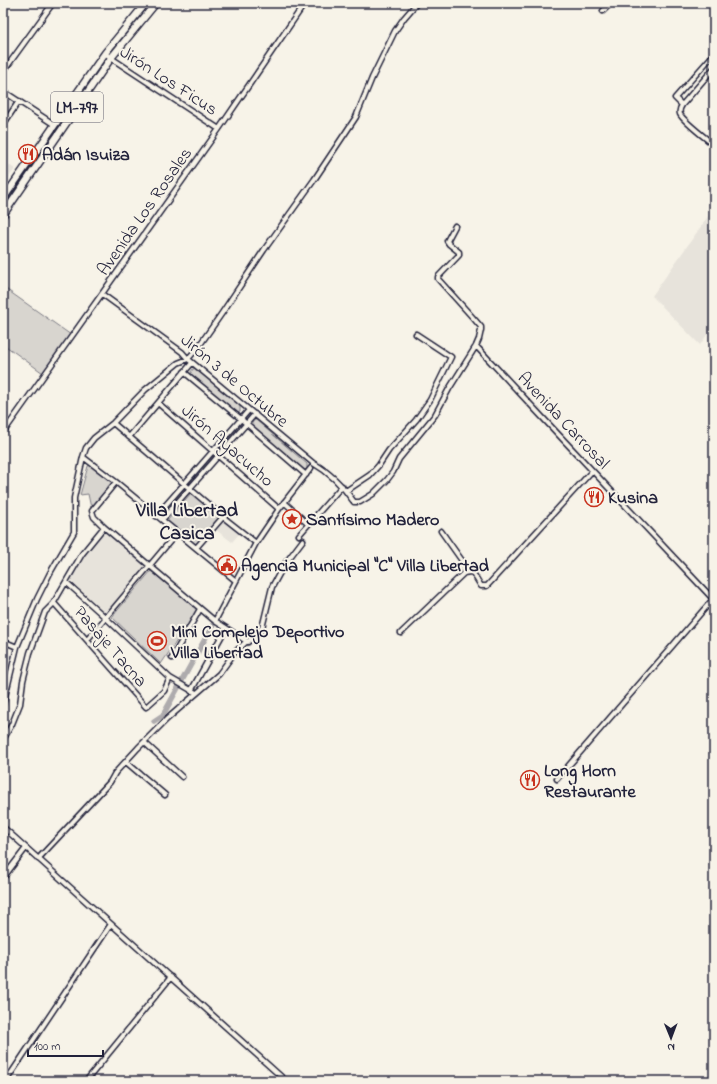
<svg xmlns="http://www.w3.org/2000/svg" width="717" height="1084" viewBox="0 0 717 1084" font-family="'Indie Flower',sans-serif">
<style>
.built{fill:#e7e3db}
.green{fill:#d8d5cf;stroke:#7d7c85}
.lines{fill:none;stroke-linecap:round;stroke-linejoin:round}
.canal{stroke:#aeabad;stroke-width:5.5}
.minor-casing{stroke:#22223b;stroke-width:7}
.primary-casing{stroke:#22223b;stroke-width:9}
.minor{stroke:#f7f3e8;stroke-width:4}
.primary{stroke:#f7f3e8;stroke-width:6}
.labels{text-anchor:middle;stroke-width:4;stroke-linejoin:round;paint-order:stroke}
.shield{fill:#f7f3e8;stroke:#62616f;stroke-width:1}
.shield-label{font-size:17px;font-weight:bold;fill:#22223b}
.street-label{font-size:18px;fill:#22223b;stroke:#f7f3e8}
.poi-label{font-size:18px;font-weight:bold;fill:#22223b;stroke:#f7f3e8;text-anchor:start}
.quarter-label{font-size:20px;font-weight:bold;fill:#22223b;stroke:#f7f3e8}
</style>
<rect width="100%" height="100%" fill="#f7f3e8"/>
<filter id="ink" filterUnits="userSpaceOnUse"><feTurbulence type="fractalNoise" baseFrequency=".025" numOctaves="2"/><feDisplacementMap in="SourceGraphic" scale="8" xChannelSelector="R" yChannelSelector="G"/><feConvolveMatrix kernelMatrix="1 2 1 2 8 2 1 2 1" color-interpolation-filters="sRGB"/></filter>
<g filter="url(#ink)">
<!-- built -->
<path class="built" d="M3,95L12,101L13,106L3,120Z
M3,161L15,169L3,185Z
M714,208V324L700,345L652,296Z
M223,521L239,534L232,542L216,530Z
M105,532L124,548L123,549L125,551L127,550L144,565V568L108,611H104L72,582L71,579L81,560L102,533Z"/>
<!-- green -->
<path class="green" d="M3,287L71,335L43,373L3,344Z
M196,368L238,403L240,407V412L237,413L235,412L192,375L191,372L193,369Z
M254,420H256L307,464V468L306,470H302L253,426L251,425Z
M239,424L242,426L219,453L216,450Z
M211,455L214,457L191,484L188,482Z
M90,465H92L111,481L112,483L91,508L88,494L80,495L88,466Z
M191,493L220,517L196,545L167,521Z
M151,571L196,608L197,611L161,664L112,617Z"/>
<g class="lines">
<!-- canal -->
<path class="canal" d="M154,721L163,715L215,621"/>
<defs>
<path id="minor" d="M603,11L611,3
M105,53L111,58L219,129
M714,68L682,105C680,108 679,111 680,114C683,121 707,139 714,145
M3,72L53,3
M3,91L55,125
M682,105L675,98L714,54
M3,125L19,101
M102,294L182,352L188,359L313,463C329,472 343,486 354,502H360L373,494L387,480L393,472L399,459L435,415L449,389L476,346L479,339L481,330V327L475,320L438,279V277L459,255V252L449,244L447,241L455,226
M476,346L557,433L714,600
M184,372L241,419L306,475
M158,403L279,509
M113,423L223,517L256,543
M3,433L219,129L305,3
M129,437L192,363
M83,457L116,482L236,581
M116,482L92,511L94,517L104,527L150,566L215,621L248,642
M346,491L370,475L379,465L389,450L416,420L430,400L451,357L416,334
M284,502L308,524
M156,516L249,410
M162,520L255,414
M441,531L470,572
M299,535L342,486
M196,548L223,517
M66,582L106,618L170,678L196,693
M54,603L146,707L164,691L170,678
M215,621L256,543L279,509L311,468
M401,633L464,573L470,572L473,573L481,586H487L592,471
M87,640L177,533
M3,641L17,647
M172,658L200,609
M191,691L226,628
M3,705L17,647L37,599L50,573L74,532V498L83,457L86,448L94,438L113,423L145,390L178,363L188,359L199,346L222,313L264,250L314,180L356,117L372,78L395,31L404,18L417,3
M3,740L12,724L20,704L23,681L30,653L45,612L53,604L82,554L104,527
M144,742L182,777
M126,762L165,795
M557,779L713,599
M3,827L286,1081
M38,859L110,782L115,773L138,748L167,719L219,674L235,652L246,642L256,637L262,628L272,587L284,565L303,540
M3,878L26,848
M6,1081L111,924
M86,1081L171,977"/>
<path id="primary" d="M3,199L105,53L146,3
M3,215L111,58L156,3"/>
</defs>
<!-- minor casing -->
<use href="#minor" class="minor-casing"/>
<!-- primary casing -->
<use href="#primary" class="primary-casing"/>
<!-- minor -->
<use href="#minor" class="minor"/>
<!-- primary -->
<use href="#primary" class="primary"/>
</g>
</g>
<!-- icons -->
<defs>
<symbol id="restaurant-ring" viewBox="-11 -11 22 22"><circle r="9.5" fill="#f7f3e8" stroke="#c8321e" stroke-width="1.5"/><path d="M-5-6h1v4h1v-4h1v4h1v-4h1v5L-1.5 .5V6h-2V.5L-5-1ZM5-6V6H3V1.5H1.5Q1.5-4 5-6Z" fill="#c8321e"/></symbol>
<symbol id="sight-ring" viewBox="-11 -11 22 22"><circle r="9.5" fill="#f7f3e8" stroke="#c8321e" stroke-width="1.5"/><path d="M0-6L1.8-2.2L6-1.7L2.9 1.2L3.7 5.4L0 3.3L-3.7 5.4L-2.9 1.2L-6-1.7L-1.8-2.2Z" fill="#c8321e"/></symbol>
<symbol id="civic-ring" viewBox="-11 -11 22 22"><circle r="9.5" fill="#f7f3e8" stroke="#c8321e" stroke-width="1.5"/><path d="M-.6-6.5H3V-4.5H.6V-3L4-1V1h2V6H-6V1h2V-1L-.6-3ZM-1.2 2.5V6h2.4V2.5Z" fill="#c8321e"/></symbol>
<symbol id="stadium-ring" viewBox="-11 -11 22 22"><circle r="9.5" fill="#f7f3e8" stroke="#c8321e" stroke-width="1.5"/><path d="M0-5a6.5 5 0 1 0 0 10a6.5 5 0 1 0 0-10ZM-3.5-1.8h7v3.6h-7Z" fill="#c8321e"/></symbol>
</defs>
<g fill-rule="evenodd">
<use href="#restaurant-ring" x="17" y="143" width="22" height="22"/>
<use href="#restaurant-ring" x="583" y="486" width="22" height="22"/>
<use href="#sight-ring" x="281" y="508" width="22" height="22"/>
<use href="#civic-ring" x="216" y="554" width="22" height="22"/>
<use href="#stadium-ring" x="146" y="630" width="22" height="22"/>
<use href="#restaurant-ring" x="519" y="769" width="22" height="22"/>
</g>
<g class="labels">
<!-- shield labels -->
<rect class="shield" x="51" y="92" width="52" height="30" rx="3"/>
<g class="shield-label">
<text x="77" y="113">LM-797</text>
</g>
<!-- street labels -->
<g class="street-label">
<text transform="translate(169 80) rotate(33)" y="6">Jirón Los Ficus</text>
<text transform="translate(144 211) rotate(-55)" y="6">Avenida Los Rosales</text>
<text transform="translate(235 380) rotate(40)" y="6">Jirón 3 de Octubre</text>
<text transform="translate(564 420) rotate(47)" y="6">Avenida Carrosal</text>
<text transform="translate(228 445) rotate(41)" y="6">Jirón Ayacucho</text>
<text transform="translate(111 646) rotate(49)" y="6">Pasaje Tacna</text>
</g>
<!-- poi labels -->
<g class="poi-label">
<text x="42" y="160">Adán Isuiza</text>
<text x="608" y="503">Kusina</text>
<text x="306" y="525">Santísimo Madero</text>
<text x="241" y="571">Agencia Municipal "C" Villa Libertad</text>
<text x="171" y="637">Mini Complejo Deportivo<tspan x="171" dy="21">Villa Libertad</tspan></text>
<text x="544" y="776">Long Horn<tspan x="544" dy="21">Restaurante</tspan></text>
</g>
<!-- quarter labels -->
<g class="quarter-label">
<text x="187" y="516">Villa Libertad<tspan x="187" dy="23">Casica</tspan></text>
</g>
</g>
<!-- margin -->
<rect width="717" height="1084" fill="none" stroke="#f7f3e8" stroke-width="16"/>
<rect x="8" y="8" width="701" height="1068" fill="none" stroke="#22223b" stroke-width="1.5" filter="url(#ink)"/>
<!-- north arrow -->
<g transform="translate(671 1038) rotate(179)" stroke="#f7f3e8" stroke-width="3" paint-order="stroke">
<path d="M0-3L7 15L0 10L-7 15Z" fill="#22223b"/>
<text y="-6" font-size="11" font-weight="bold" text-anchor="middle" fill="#22223b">N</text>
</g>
<!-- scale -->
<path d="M28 1050v6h75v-6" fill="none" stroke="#22223b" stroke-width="2"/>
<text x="34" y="1050" font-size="12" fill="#22223b" stroke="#f7f3e8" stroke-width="3" paint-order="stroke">100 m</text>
</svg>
